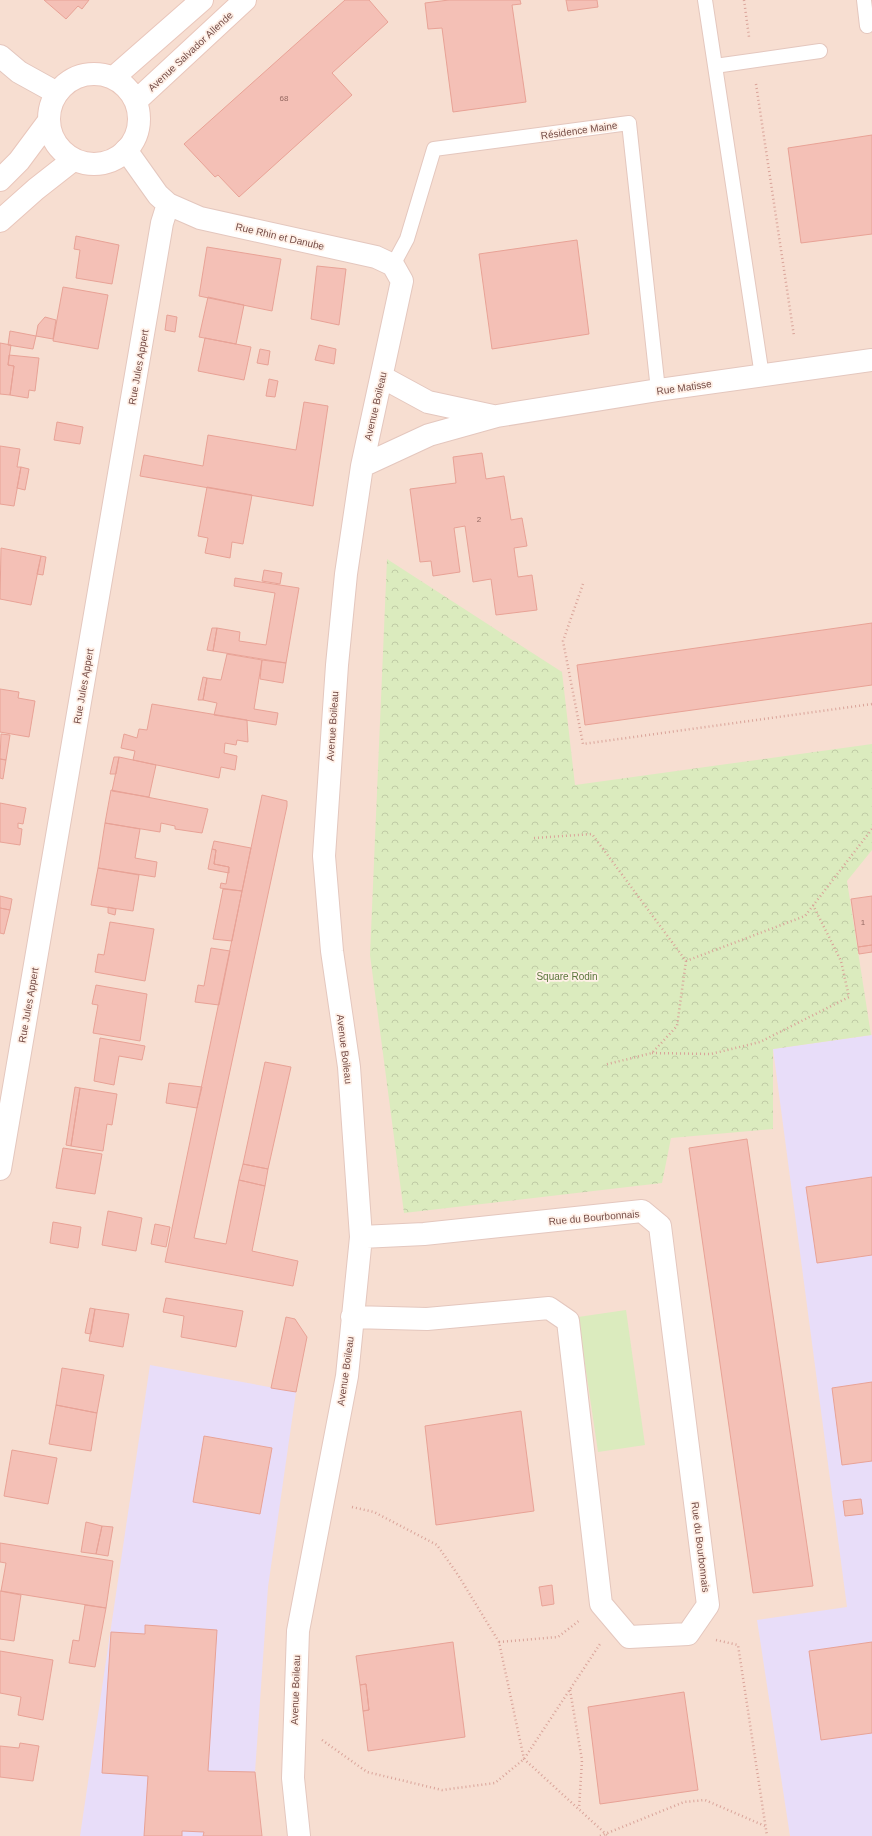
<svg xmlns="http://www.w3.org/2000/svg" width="872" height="1836" viewBox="0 0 872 1836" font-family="Helvetica,sans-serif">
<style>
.residential{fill:#f7ded1}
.education{fill:#e8ddf9}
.park{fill:url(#park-crowns)}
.pitch{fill:#dbebbe}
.building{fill:#f4c0b6;stroke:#e8a296}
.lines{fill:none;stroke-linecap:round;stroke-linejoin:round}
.lane-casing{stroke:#e4c7be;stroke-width:16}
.street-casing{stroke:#e4c7be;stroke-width:24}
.secondary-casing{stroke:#e9c6bb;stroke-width:24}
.path{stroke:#d9a399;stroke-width:2.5;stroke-dasharray:1 3;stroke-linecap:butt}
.lane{stroke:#fff;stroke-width:14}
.street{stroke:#fff;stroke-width:22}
.secondary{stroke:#fff;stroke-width:22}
.labels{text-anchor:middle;stroke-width:3.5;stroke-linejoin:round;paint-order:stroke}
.number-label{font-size:8px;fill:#956962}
.street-label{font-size:10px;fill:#754c46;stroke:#fff0e7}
.park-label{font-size:10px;fill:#5a763b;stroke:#fff0e7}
</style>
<defs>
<pattern id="park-crowns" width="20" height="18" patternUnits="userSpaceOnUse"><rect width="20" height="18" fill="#dbebbe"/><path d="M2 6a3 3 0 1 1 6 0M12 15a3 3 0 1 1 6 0" fill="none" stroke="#bfcba5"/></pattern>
</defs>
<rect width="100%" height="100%" fill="#fdebe0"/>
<!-- residential -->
<path class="residential" d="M0,0H872V1836H0Z"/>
<!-- education -->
<path class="education" d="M872,1035V1836H790L757,1620L847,1607L773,1049Z
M150,1365L296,1392L268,1587L255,1772L262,1836H80Z"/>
<!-- park -->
<path class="park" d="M387,559L562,672L575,785L872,744V850L847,881L871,1035L773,1049V1129L671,1138L662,1183L404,1213L370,955Z"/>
<!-- pitch -->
<path class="pitch" d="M626,1310L645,1445L598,1452L578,1317Z"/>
<!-- building -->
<path class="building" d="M44,0H89L82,9L78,6L66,19Z
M345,0H369L388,22L332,73L352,95L239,197L218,175L215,177L184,144Z
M449,0H520L521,4L512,5L526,102L453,112L442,28L428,29L425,3Z
M566,0H597L598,7L568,11Z
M872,135V234L801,243L788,148Z
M76,236L119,245L112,284L76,278L80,250L74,249Z
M577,240L589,334L492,349L479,254Z
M207,247L281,259L272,311L199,296Z
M317,266L346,269L339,325L311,319Z
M63,287L108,295L98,349L53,341Z
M208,297L244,305L236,344L199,337Z
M167,315L177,317L175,332L165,330Z
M45,317L56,320L53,339L36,336L38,325Z
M10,331L36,336L33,349L8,345Z
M205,338L251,347L244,380L198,371Z
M0,343L11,345L8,365L14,366L10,395L0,394Z
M319,345L336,349L334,364L315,360Z
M260,349L270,351L268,365L257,363Z
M9,355L39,358L35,391L29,390L28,398L10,395L14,366L8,365Z
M269,379L278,381L275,397L266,396Z
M304,402L328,406L313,506L140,476L144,455L203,466L208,435L296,450Z
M57,422L83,427L80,444L54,440Z
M0,446L20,449L17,467H21L14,506L0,504Z
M482,453L486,479L504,476L511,520L522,518L527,546L514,548L518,577L532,575L537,610L496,615L491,579L473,582L465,526L454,528L460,572L433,576L431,561L420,562L410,489L456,483L453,457Z
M21,467L29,469L25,490L17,488Z
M207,487L252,495L243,544L232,542L230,558L205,553L208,538L198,536Z
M1,548L41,556L31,605L0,599Z
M41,556L46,557L43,575L37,574Z
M264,570L282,573L280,584L262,581Z
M235,578L299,588L286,663L213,651L217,628L240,632L239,641L266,645L275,593L234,586Z
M872,623V685L585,725L577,665Z
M212,628H217L213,651L207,650Z
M227,654L262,660L254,709L278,713L276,725L214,715L217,703L203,700L207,678L221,680Z
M262,660L286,663L283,683L260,679Z
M203,677L207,678L203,700H198Z
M0,689L19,692L18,698L35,701L29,737L0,732Z
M152,704L247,720L248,742L237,740L236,745L225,743L224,753L237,756L235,770L221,767L219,778L133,760L135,751L121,748L124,734L137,738L139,729L147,730Z
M1,734L10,735L6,760L0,759Z
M114,757H119L116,774H110Z
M119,757L156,765L149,797L112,791Z
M0,759L6,760L3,779L0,778Z
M111,790L208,809L202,833L175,829V826L161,823L160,832L105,823Z
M262,795L287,801V806L194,1238L226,1244L239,1180L265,1186L252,1251L298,1261L293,1286L165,1262Z
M0,803L26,808L23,824L18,823V828L22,829L20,845L0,842Z
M105,823L140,829L135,858L157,862L155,877L98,868Z
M214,841L251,848L242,891L220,888L221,883L226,884L229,867L214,864L216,850L212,849Z
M212,849L216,850L214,864L229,867V873L208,869Z
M98,868L139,875L133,911L91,905Z
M223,889L242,891L232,941L213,939Z
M0,896L12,899L10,910L0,908Z
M872,896V945L858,947L851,899Z
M108,907L116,909L115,915L108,913Z
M0,908L10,910L4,934L0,933Z
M110,922L154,929L145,981L95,972L98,954L104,955Z
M872,945V952L859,954L858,947Z
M211,948L230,951L219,1005L195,1002L198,985L204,986Z
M96,985L147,994L140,1041L93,1033L98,1005L92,1004Z
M100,1038L145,1046L142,1060L119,1056L114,1085L94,1081Z
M265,1062L291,1067L268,1169L243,1164Z
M169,1083L202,1087L197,1108L166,1103Z
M75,1087L80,1088L71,1146L66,1145Z
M80,1088L117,1094L112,1125L107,1124L103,1151L71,1146Z
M747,1139L813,1586L753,1593L689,1148Z
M63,1148L102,1154L95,1194L56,1188Z
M243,1164L268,1169L265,1186L239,1180Z
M872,1177V1255L817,1263L806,1187Z
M108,1211L142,1218L136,1251L102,1245Z
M53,1222L81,1227L78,1248L50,1243Z
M155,1224L170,1227L166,1247L151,1244Z
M166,1298L243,1311L236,1347L181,1337L184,1316L163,1312Z
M90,1308L95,1309L91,1334L85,1333Z
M95,1309L129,1314L123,1347L89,1341Z
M286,1317L295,1319L307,1337L296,1392L271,1388Z
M62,1368L104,1375L97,1413L56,1405Z
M872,1382V1461L842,1465L832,1388Z
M56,1405L97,1413L91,1451L49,1444Z
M521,1411L534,1511L436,1525L425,1426Z
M204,1436L272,1448L260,1514L193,1502Z
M12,1450L57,1458L48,1504L4,1496Z
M861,1499L863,1514L845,1516L843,1501Z
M86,1522L102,1526L96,1554L81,1552Z
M102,1526L113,1527L108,1556L96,1554Z
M0,1543L113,1561L106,1608L1,1591L6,1563L0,1562Z
M552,1585L554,1604L542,1606L539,1587Z
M0,1591L21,1595L14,1641L0,1639Z
M85,1605L106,1608L95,1667L69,1663L73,1640L79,1641Z
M145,1625L217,1630L208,1771L255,1772L262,1836H203L204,1832L182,1831V1836H144L148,1776L102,1773L111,1632L145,1634Z
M453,1642L465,1737L368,1751L363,1711L369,1710L366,1684L360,1685L356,1656Z
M872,1642V1733L821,1740L809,1651Z
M0,1651L53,1660L43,1720L18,1715L21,1697L0,1693Z
M366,1684L369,1710L363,1711L360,1685Z
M684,1692L698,1790L600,1804L588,1707Z
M20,1743L39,1746L33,1781L0,1777V1746L19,1748Z"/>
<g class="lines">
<defs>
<path id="lane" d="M705,0L762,376
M864,0L867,26
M715,66L820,51
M393,265L407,239L434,149L629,123L658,390"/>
<path id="street" d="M0,56L19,72L57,93
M126,150L158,195L168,204L200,218L376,257L393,265L402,281L362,466L346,574L337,665L324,856L332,951L349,1067L361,1237L347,1376L298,1631L293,1778L299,1836
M382,377L428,402L493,416
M362,466L429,435L497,416L658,390L872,360
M0,1169L162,223L168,204
M352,1317L427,1319L549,1308L568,1321L601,1604L629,1637L688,1634L708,1605L660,1226L642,1211L424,1234L361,1237"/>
<path id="secondary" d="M49 119a45 45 0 1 1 90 0a45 45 0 1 1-90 0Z
M113,78L202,0
M136,101L245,0
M0,180L19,161L48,122
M0,221L36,189L73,160"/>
</defs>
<!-- lane casing -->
<use href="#lane" class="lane-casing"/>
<!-- street casing -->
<use href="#street" class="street-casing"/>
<!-- secondary casing -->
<use href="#secondary" class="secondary-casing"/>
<!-- path -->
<path class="path" d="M744,0L749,37
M756,84L794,336
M583,584L563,641L583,744L872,704
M534,838L592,834L686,961L677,1026L652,1053L604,1065
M686,961L805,916L872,829
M652,1053L711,1054L760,1042L849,997L841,961L813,905
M352,1507L374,1512L437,1545L458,1575L499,1642L524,1759L608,1836
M716,1640L738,1645L767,1836
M499,1642L558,1637L580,1620
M570,1690L582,1760L579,1809
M322,1740L367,1772L442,1790L495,1783L524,1759L600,1644
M600,1836L684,1802L705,1800L765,1826"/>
<!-- lane -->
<use href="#lane" class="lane"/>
<!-- street -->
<use href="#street" class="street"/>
<!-- secondary -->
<use href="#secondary" class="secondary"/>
</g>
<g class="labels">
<!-- number labels -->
<g class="number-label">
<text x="284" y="101">68</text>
<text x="479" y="522">2</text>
<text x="863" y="925">1</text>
</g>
<!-- street labels -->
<g class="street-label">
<text transform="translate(190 51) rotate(-43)" y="4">Avenue Salvador Allende</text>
<text transform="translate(579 130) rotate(-8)" y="4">Résidence Maine</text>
<text transform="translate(280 236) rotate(13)" y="4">Rue Rhin et Danube</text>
<text transform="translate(138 367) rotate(-80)" y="4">Rue Jules Appert</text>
<text transform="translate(684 387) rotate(-8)" y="4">Rue Matisse</text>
<text transform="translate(375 406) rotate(-77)" y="4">Avenue Boileau</text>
<text transform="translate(83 686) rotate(-80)" y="4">Rue Jules Appert</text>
<text transform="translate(332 726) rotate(-86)" y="4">Avenue Boileau</text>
<text transform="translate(28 1005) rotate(-80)" y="4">Rue Jules Appert</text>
<text transform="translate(345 1049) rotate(83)" y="4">Avenue Boileau</text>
<text transform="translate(594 1217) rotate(-5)" y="4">Rue du Bourbonnais</text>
<text transform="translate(345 1371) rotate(-82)" y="4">Avenue Boileau</text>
<text transform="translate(701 1547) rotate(83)" y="4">Rue du Bourbonnais</text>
<text transform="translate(295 1690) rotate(-88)" y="4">Avenue Boileau</text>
</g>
<!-- park labels -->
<g class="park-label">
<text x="567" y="980">Square Rodin</text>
</g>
</g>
</svg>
